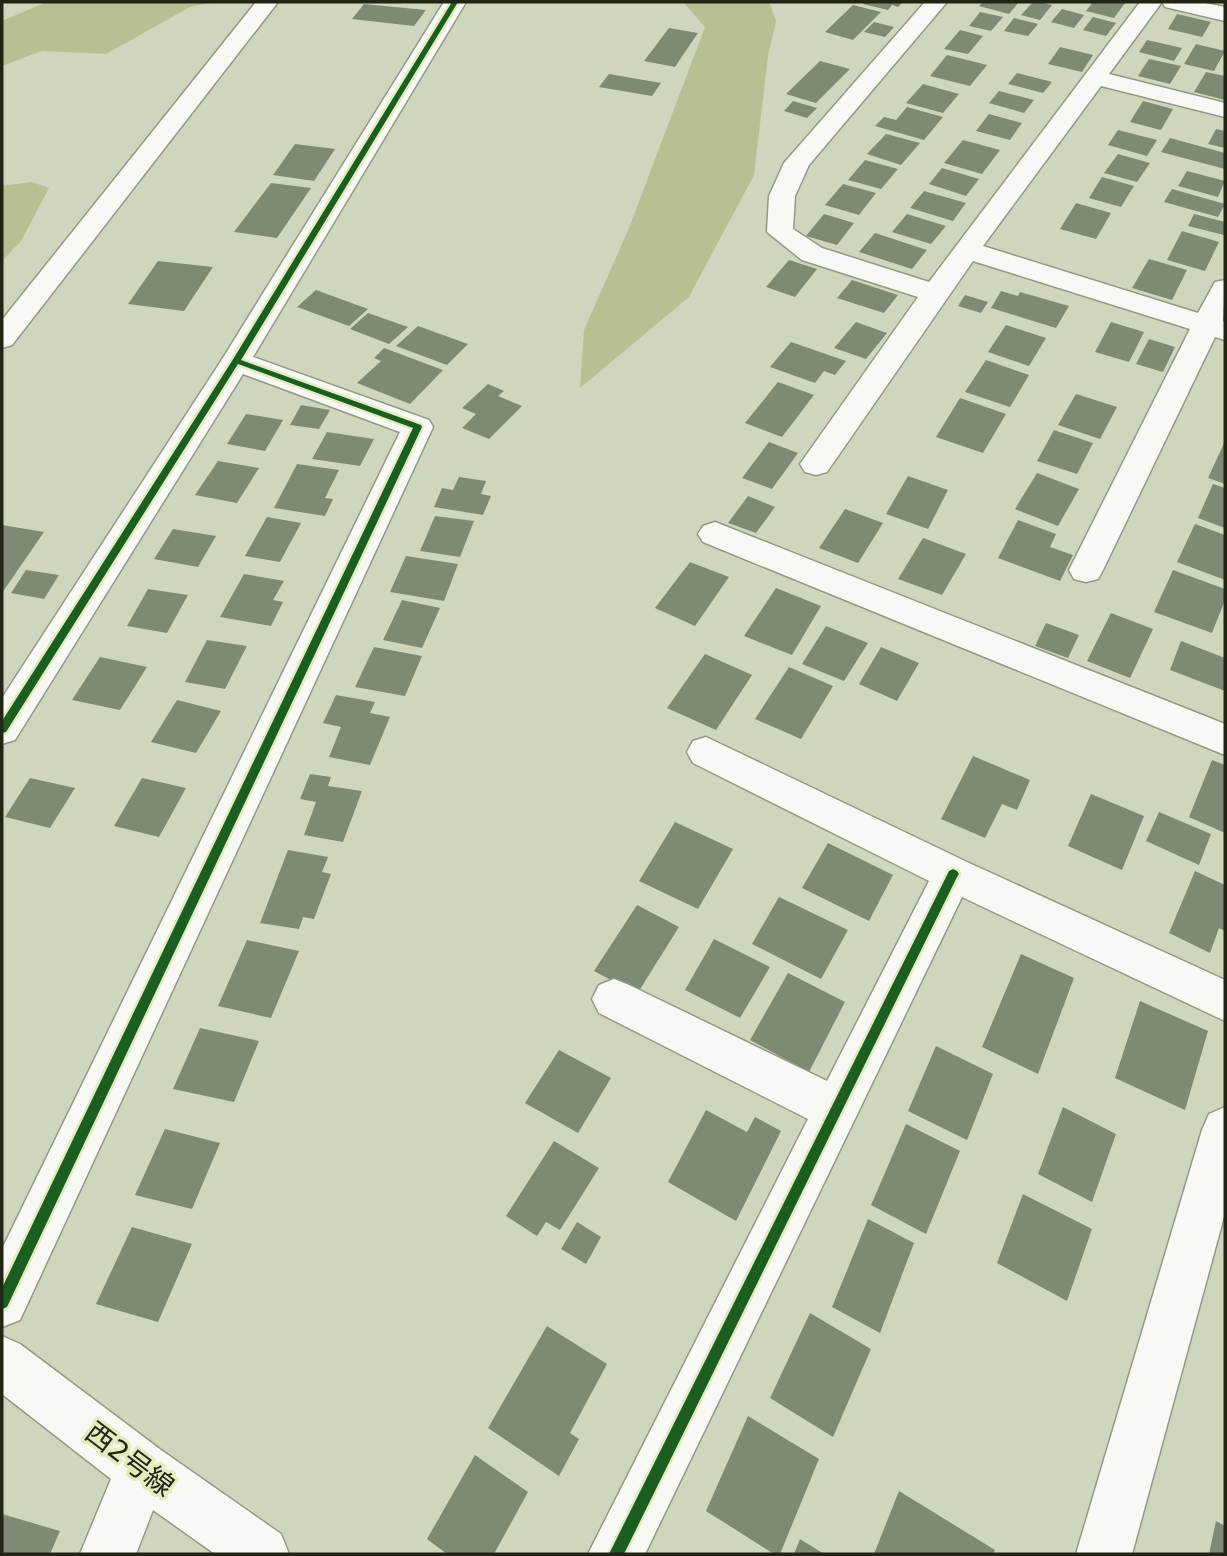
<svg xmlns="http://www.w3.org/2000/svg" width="1227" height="1556" viewBox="0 0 1227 1556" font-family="'DejaVu Sans','Noto Sans JP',sans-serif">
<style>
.green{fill:#b5c193}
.building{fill:#7e8a74}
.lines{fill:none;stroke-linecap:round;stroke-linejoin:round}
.minor-casing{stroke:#949986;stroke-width:3}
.minor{fill:#f8f9f5;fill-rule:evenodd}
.cycleway-casing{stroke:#e1edc0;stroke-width:5}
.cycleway{fill:#1b5e20;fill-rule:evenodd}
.labels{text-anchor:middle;stroke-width:7;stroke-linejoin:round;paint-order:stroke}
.near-street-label{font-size:28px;fill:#212514;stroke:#e1edc0}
</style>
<rect width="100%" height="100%" fill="#cfd6be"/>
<!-- green -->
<path class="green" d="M47,2H209V3L190,7L106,54L42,51L2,66V21Z
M683,2H769L776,21L768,56L754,175L689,297L580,388L584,330L629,228L705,27Z
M32,182L49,188L21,241L2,261V186Z"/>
<!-- building -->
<path class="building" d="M865,2H903L898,7L892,5L888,10L863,4Z
M983,2H1019L1009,14L979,6Z
M1033,2H1038L1052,5L1040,20L1021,15Z
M1093,2H1119L1125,3L1114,18L1086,11Z
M364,4L426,10L414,26L352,19Z
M853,5L881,12L853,40L825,32Z
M1062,9L1084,15L1074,28L1051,22Z
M980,12L1003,17L991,31L969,26Z
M1177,14L1211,22L1202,37L1168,29Z
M1093,17L1116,23L1106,36L1083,30Z
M1014,18L1038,24L1028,36L1004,31Z
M874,22L894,27L885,37L864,32Z
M669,28L698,33L675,67L644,61Z
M960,30L983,36L968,54L944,49Z
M1147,40L1182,48L1174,61L1139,52Z
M1196,44L1225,51L1214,71L1184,64Z
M1060,47L1093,55L1082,72L1048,64Z
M947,55L987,65L970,86L930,76Z
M1149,59L1181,66L1170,84L1138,76Z
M820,61L850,69L816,103L786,94Z
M1206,72L1225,76V100L1194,92Z
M1017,73L1052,82L1043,93L1008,84Z
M609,74L661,83L652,96L599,87Z
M923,84L959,94L943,113L906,103Z
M999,91L1034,100L1024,113L989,103Z
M793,101L817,108L807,118L784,111Z
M1143,101L1173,109L1161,130L1130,122Z
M907,107L943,117L924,140L875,126L884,117L896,120Z
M989,114L1022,123L1010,140L976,131Z
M1216,129L1225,131V148L1208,144Z
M1118,130L1157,140L1147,156L1108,145Z
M886,134L920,143L901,165L867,154Z
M1170,138L1225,153V169L1161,152Z
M963,140L1000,150L982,174L944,163Z
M295,144L335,149L314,181L273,175Z
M1118,154L1150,163L1137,182L1104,173Z
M865,160L898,169L881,189L848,180Z
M942,168L979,179L966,196L929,184Z
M1187,171L1225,181L1218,197L1178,186Z
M1102,177L1134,186L1121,207L1089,198Z
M271,183L311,188L277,238L234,232Z
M843,184L876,193L859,215L825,205Z
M1172,189L1225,204L1218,217L1164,202Z
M924,191L966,203L953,221L910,208Z
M1076,203L1111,213L1096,239L1060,229Z
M824,214L854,223L837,245L806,236Z
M907,214L946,226L931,244L892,232Z
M1194,214L1225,222L1224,235L1188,226Z
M1182,231L1219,242L1205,271L1167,260Z
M875,233L927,250L912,269L859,252Z
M1149,259L1187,270L1172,300L1132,288Z
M789,260L817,269L795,297L766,287Z
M158,261L213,267L184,311L128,304Z
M852,280L898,295L884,313L837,298Z
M316,290L368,309L349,326L297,307Z
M1001,291L1018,296L1020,292L1069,306L1056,328L991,308Z
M965,295L988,302L981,313L958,306Z
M368,313L408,327L389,344L350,329Z
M856,322L887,333L866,359L834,348Z
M1111,322L1144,332L1129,362L1095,352Z
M1006,325L1046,338L1029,366L988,352Z
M418,326L468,344L447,365L396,346Z
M1149,339L1175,347L1163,372L1136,364Z
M791,342L846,361L835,375L824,371L815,383L770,367Z
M384,348L443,370L410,404L357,383L381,361L374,358Z
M986,360L1029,375L1010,407L965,392Z
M778,382L814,395L782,437L745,423Z
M488,384L504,391L498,396L522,406L489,439L462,428L476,414L462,408Z
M1076,394L1117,407L1100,439L1058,425Z
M960,398L1006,414L983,453L936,437Z
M301,405L330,410L319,429L290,425Z
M246,414L283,420L265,451L227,444Z
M1054,430L1093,443L1077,474L1037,461Z
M327,432L374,439L360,466L312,459Z
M1225,441V484L1208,478Z
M769,442L798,453L772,489L742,478Z
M218,461L259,468L237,503L195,495Z
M297,464L339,470L325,498L333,499L325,516L274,508Z
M1037,473L1079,489L1058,526L1015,509Z
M908,476L948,490L928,529L886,514Z
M459,477L486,481L481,494L491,496L483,515L434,507L442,488L453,490Z
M1213,484L1225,488V528L1198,518Z
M748,496L775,507L756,533L728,523Z
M845,509L883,523L858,563L819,548Z
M435,516L474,521L460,557L420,551Z
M267,517L301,523L280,562L245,556Z
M1018,520L1056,534L1050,547L1073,555L1060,581L998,558Z
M1195,524L1225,535V580L1177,562Z
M2,525L44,532L2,593Z
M173,529L216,536L198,567L154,559Z
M923,538L966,554L942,595L898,579Z
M406,556L458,564L444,601L390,592Z
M690,562L729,577L695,626L655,608Z
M26,570L59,575L44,599L11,593Z
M1173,570L1225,589V600L1212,633L1154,612Z
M244,574L284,581L273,600L283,602L271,626L220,617Z
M776,588L821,606L792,655L744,636Z
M148,589L188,595L167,633L127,626Z
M402,600L440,608L422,648L383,640Z
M1111,613L1153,629L1130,678L1087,661Z
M1046,623L1079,635L1068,658L1035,646Z
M826,626L868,643L844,681L802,664Z
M207,640L247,646L225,689L185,682Z
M1181,641L1225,658V691L1170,670Z
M374,647L422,656L405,696L355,687Z
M881,647L919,663L897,701L859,684Z
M705,654L752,675L716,730L667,708Z
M100,657L147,667L120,710L72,700Z
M789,667L833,686L801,739L755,719Z
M336,695L375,702L370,713L390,717L370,765L329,757L341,727L323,723Z
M177,700L221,711L196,753L151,742Z
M973,756L1030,780L1017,810L1002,804L985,838L941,819Z
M1212,760L1225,765V833L1189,817Z
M310,774L331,777L328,786L362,791L343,842L304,835L316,802L300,799Z
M30,778L75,788L50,828L5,817Z
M142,778L186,788L159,837L114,826Z
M1091,794L1144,816L1122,870L1068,846Z
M1159,812L1211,834L1199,865L1146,841Z
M675,822L733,849L698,909L639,881Z
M828,843L893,875L869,921L802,888Z
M288,850L328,857L322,872L331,874L314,919L303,917L299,929L260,923Z
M1195,871L1225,885V931L1219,928L1210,953L1169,933Z
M779,897L848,930L821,979L752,944Z
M637,905L679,927L637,994L594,971Z
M714,939L770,967L740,1018L685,990Z
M247,940L299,951L271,1018L218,1006Z
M1021,954L1074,978L1038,1074L982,1047Z
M788,973L845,1002L809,1072L750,1040Z
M1140,1001L1208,1031L1185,1110L1115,1078Z
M200,1028L259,1041L234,1102L173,1089Z
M936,1046L993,1074L967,1140L908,1111Z
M559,1050L611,1078L578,1133L525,1103Z
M1063,1107L1116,1134L1092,1202L1038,1174Z
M706,1110L747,1132L755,1117L781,1131L736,1221L668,1182Z
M906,1124L960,1151L926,1234L871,1205Z
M165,1129L220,1143L192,1209L135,1195Z
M554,1141L599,1168L560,1230L546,1222L537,1236L506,1216Z
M1023,1194L1092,1229L1067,1301L997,1263Z
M868,1219L914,1243L880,1333L832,1307Z
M577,1222L601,1237L586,1264L561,1249Z
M132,1227L192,1244L158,1322L96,1304Z
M810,1313L871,1349L833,1437L770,1398Z
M547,1326L607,1364L570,1433L579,1439L559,1476L488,1428Z
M748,1416L819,1459L780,1554H774L706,1511Z
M475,1455L528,1492L494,1554H447L427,1539Z
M899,1491L995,1550L993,1554H874Z
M2,1514L60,1531L50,1554H2Z
M1216,1521L1225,1526V1554H1209Z
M800,1539L824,1554H794Z"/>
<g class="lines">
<defs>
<path id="minor" d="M256,2H278L12,345L2,348V320Z
M444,2H466L253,357L429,420L433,427L20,1320L2,1327V1249L400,432L243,374L15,740L2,744V698L221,361Z
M925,2H947L809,165L795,196L793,229L822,248L929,282L1140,2H1162L1109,74L1225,103V117L1101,86L983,246L1198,313L1215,282L1225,280L1223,321L1225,322V340L1215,337L1103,570L1098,579L1086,582L1074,579L1069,570L1190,329L973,261L827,472L816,475L805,472L800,464L918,297L802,260L767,232L769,196L784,163Z
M1162,2H1200L1225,7V21L1165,7Z
M715,522L1225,724V755L703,542L698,534L703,526Z
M706,737L967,862L1225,980V1021L962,897L645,1554H588L808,1119L599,1013L592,999L599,985L614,979L629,985L827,1081L929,881L693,763L687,752L693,741Z
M1225,1107V1213L1132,1554H1076L1202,1130L1209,1114Z
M2,1336L20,1344L161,1450L281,1534L289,1554H215L153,1510L136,1554H80L111,1479L2,1394Z"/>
</defs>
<!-- minor casing -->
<use href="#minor" class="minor-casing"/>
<!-- minor -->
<use href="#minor" class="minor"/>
<defs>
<path id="cycleway" d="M452,2H458L241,360L421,425L422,427L7,1307L2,1309V1288L413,428L238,364L6,732L2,733V721L232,361Z
M953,869L957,871L959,874L957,877L624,1554H609L949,871Z"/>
</defs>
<!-- cycleway casing -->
<use href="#cycleway" class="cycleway-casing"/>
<!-- cycleway -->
<use href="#cycleway" class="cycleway"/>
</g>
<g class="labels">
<!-- near-street labels -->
<g class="near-street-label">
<text transform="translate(130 1459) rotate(37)" y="10">西2号線</text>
</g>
</g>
<!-- border -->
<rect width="1227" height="1556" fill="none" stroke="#212514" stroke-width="7"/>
</svg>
